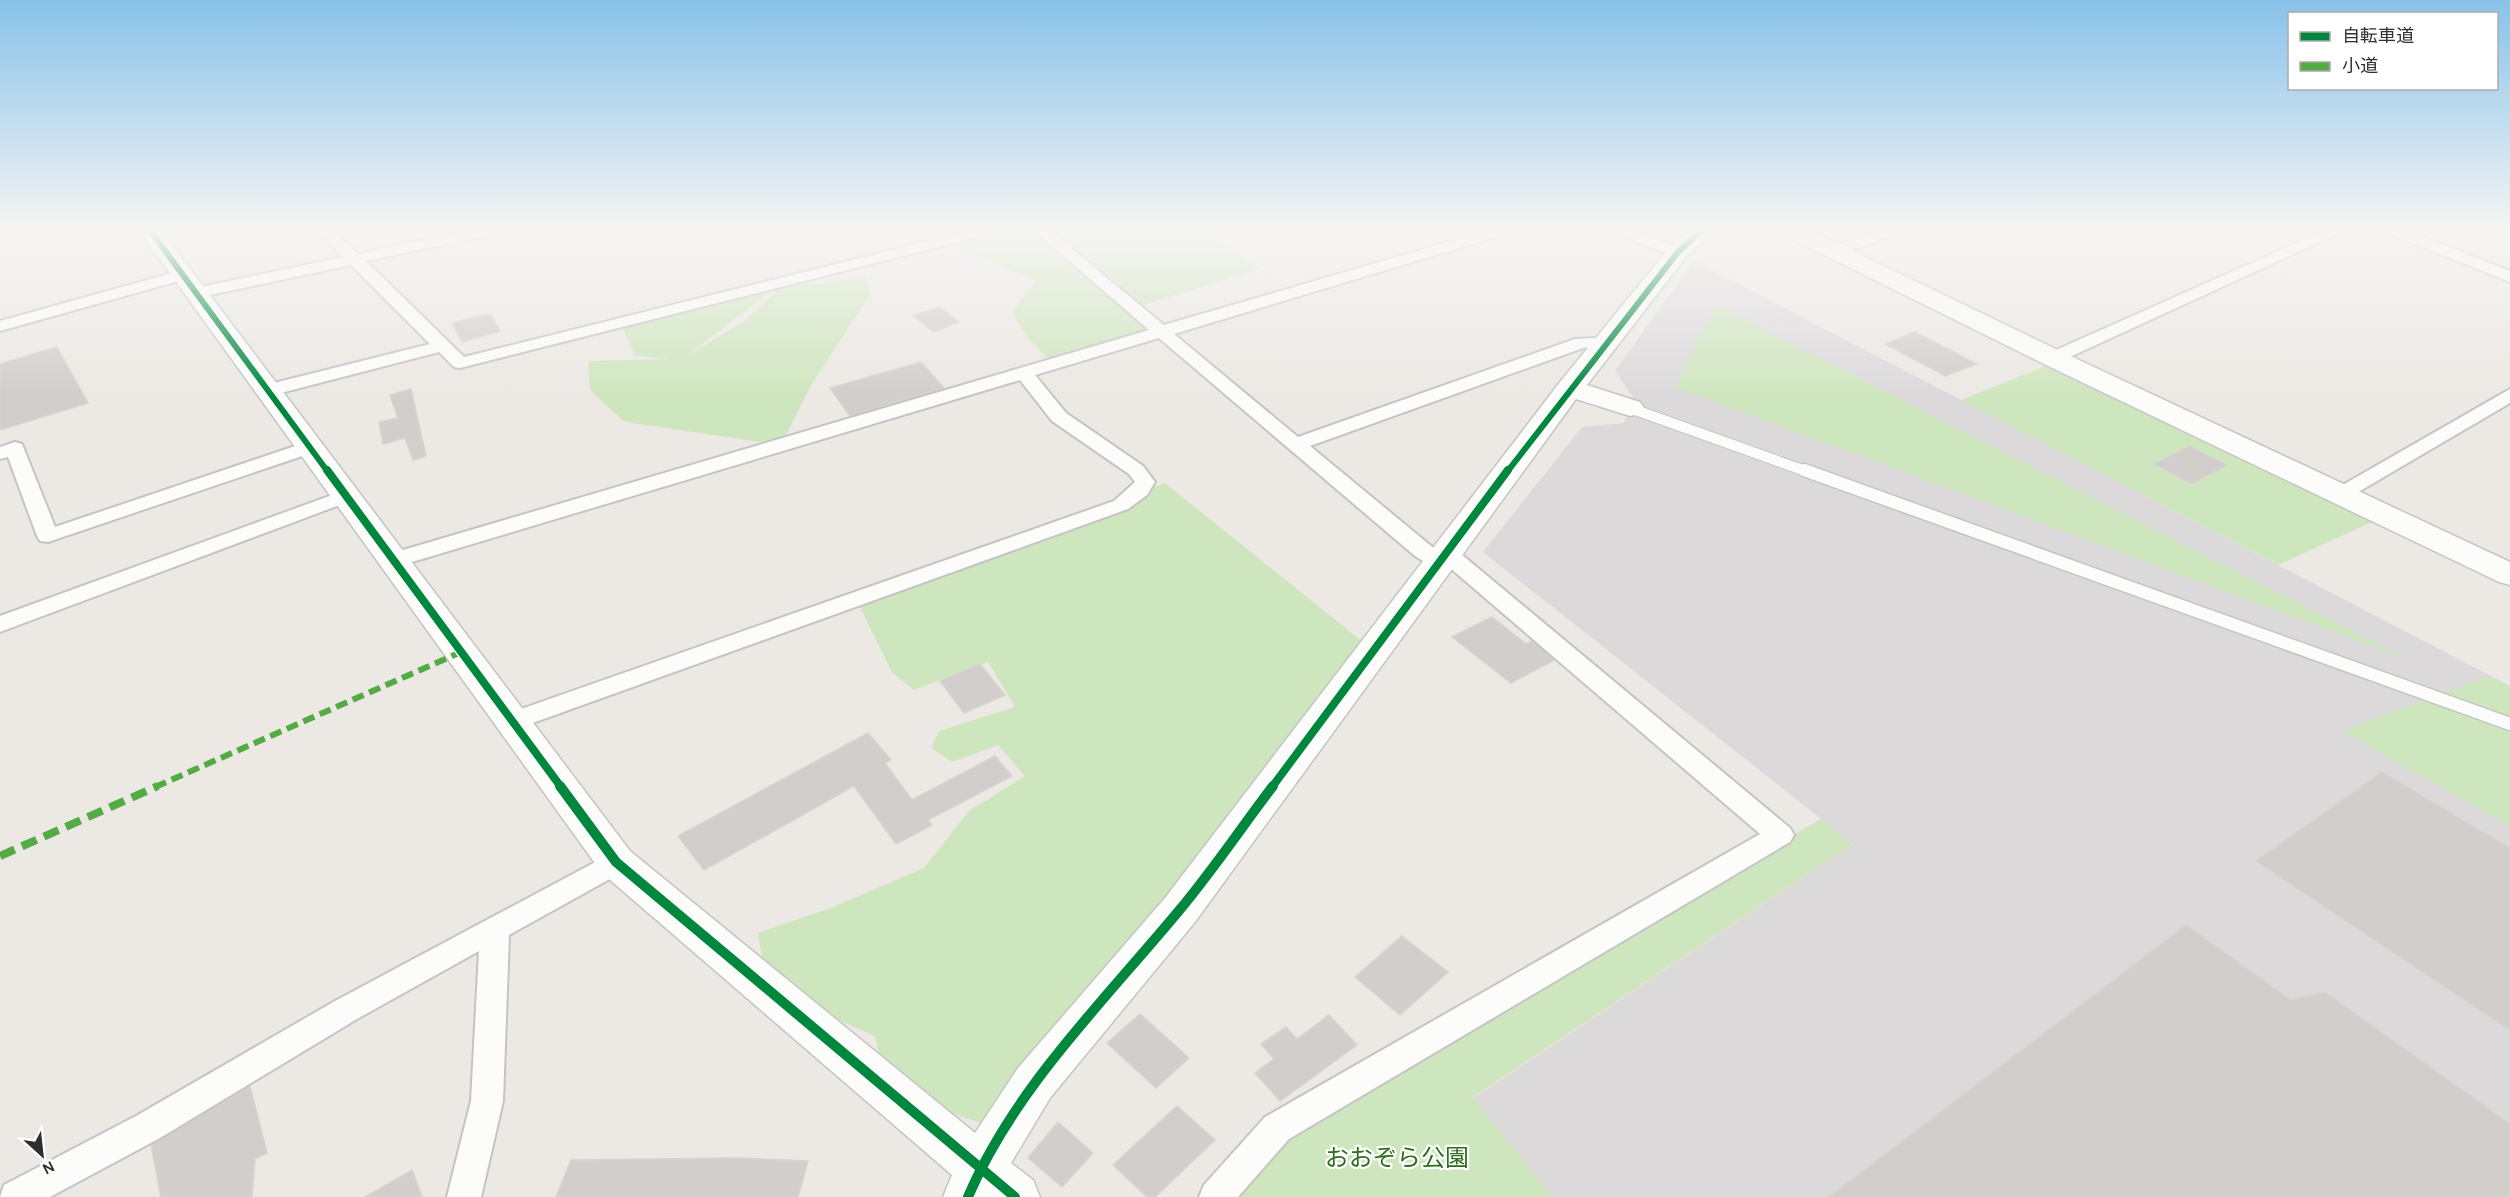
<svg xmlns="http://www.w3.org/2000/svg" width="2510" height="1197" viewBox="0 0 2510 1197" font-family="Karla,'Noto Sans JP',sans-serif">
<style>
.industrial{fill:#dcd9db}
.green{fill:#cee6be}
.building{fill:#d1cecb;stroke:#d7d4d0;stroke-width:1.5}
.lines{fill:none;stroke-linecap:round;stroke-linejoin:round}
.lane-far1-casing{stroke:#c5c4c5;stroke-width:12}
.lane-casing{stroke:#c5c4c5;stroke-width:15}
.street-casing{stroke:#c5c4c5;stroke-width:4}
.secondary-casing{stroke:#c5c4c5;stroke-width:3}
.lane-far1{stroke:#fcfcfb;stroke-width:10}
.lane{stroke:#fcfcfb;stroke-width:12}
.street{fill:#fcfcfb;fill-rule:evenodd}
.secondary{fill:#fcfcfb;fill-rule:evenodd}
.quiet-far1{stroke:#54ab44;stroke-width:6;stroke-dasharray:12 6;stroke-linecap:butt}
.quiet{stroke:#54ab44;stroke-width:8;stroke-dasharray:16 8;stroke-linecap:butt}
.cycleway-far2-casing{stroke:#fff;stroke-width:9}
.cycleway-far1-casing{stroke:#fff;stroke-width:11}
.cycleway-casing{stroke:#fff;stroke-width:14}
.cycleway-far2{stroke:#00873e;stroke-width:6}
.cycleway-far1{stroke:#00873e;stroke-width:8}
.cycleway{stroke:#00873e;stroke-width:10}
.labels{text-anchor:middle;stroke-width:4.5;stroke-linejoin:round;paint-order:stroke}
.near-park-label{font-size:24px;fill:#2c6e1b;stroke:#fff}
</style>
<rect width="100%" height="100%" fill="#ece8e4"/>
<!-- industrial -->
<path class="industrial" d="M1694,261L2510,686V1197H1552L1473,1098L1853,844L1483,552L1582,427L1624,423L1634,398L1615,371Z"/>
<!-- green -->
<path class="green" d="M1014,229H1025L1152,330L1054,365L1027,337L1012,312L1036,281L949,243Z
M1050,229H1203L1260,269L1143,305Z
M866,276L870,295L811,385L781,445L632,423L622,420L590,390L588,361L671,359L635,356L622,326L778,286L688,355L743,322L783,285L824,283Z
M1716,305L2407,659L1675,387Z
M2051,364L2379,519L2278,565L1961,400Z
M1165,483L1374,651L1003,1131L887,1090L875,1036L767,989L758,933L833,907L924,868L969,811L1025,776L998,745L952,762L931,748L939,731L1015,707L988,662L914,690L892,672L853,593L917,577Z
M2490,676L2510,686V826L2342,731Z
M1821,819L1853,844L1473,1097L1552,1197H1233L1299,1114Z"/>
<!-- building -->
<path class="building" d="M940,307L959,322L933,332L913,315Z
M484,315H491L500,331L462,342L452,323Z
M1915,332L1977,364L1945,376L1885,344Z
M57,347L88,403L0,430V364Z
M921,362L944,388L850,416L830,388Z
M411,389L426,456L413,460L405,438L383,444L379,422L398,418L390,395Z
M2189,446L2227,465L2192,484L2154,464Z
M1492,617L1526,644L1532,641L1554,660L1511,683L1452,637Z
M980,664L1005,695L964,713L940,681Z
M868,733L891,760L885,763L912,800L995,756L1012,776L928,820L932,825L896,844L854,786L704,870L678,836Z
M2382,772L2510,848V1030L2256,861Z
M2186,925L2291,1000L2325,992L2510,1124V1197H1829Z
M1402,936L1448,972L1400,1015L1355,977Z
M1140,1014L1189,1058L1156,1088L1107,1043Z
M1329,1015L1357,1045L1280,1101L1255,1073L1274,1059L1261,1044L1286,1027L1297,1039Z
M250,1086L267,1153L255,1159L252,1197H161L151,1145Z
M1177,1106L1215,1140L1155,1197H1147L1113,1165Z
M1058,1122L1093,1153L1062,1187L1028,1158Z
M738,1158L808,1161L798,1197H556L571,1160Z
M412,1170L422,1197H365Z"/>
<g class="lines">
<defs>
<path id="lane-far1" d="M1630,408L1808,472"/>
<path id="lane" d="M1804,470L2510,724"/>
<path id="street" d="M316,229H332L358,254L475,229H502L495,234L366,261L464,357L976,229H1001L998,232L460,368L454,367L439,352L269,396L262,394L260,390L262,386L430,344L351,265L196,298L188,293L196,288L343,257Z
M1032,229H1048L1164,325L1492,229H1514L1512,232L1174,334L1298,437L1575,339L1613,337L1616,341L1613,345L1583,348L1310,446L1431,546L1438,551L1447,547L1455,549L1790,828L1794,835L1790,842L1289,1139L1238,1197H1199L1204,1185L1265,1117L1760,834L1449,567H1433L1415,556L1159,338L1035,375L1066,413L1143,466L1155,482L1147,495L1128,509L513,730L504,727L501,721L504,715L1114,501L1135,482L1129,474L1052,421L1020,380L402,565H386L383,560L386,555L1149,330Z
M1607,229H1628L1684,249L1686,252L1684,255H1672L1610,232Z
M1883,229H1905L1902,232L1841,254L1835,256L1827,251L1829,248Z
M2328,229H2348L2059,362L2053,363L2044,358L2047,354Z
M2382,229H2403L2510,271V282L2385,232Z
M183,270L191,275L189,278L0,331V321Z
M2510,389V403L2348,498H2334L2331,494L2334,490Z
M310,441L317,443L320,447L317,451L48,542L40,541L37,536L8,457L0,459V447L15,442L22,444L55,527Z
M346,490L353,492L356,496L353,500L0,632V616Z
M616,851L626,854L630,862L626,870L509,935L503,1101L481,1197H447L471,1101L479,951L357,1019L160,1138L50,1197H0L4,1185L136,1116L335,1001Z"/>
<path id="secondary" d="M138,229H160L630,851L975,1133L1018,1068L1165,898L1560,382L1670,247L1691,229H1715L1686,257L1587,385L1640,402L1644,408L1640,414L1630,416L1576,399L1195,922L1050,1098L1011,1163L1033,1180L1040,1197H943L952,1175L602,873Z
M1779,229H1807L2062,352L2510,562V585L2499,582L2044,364L1782,234Z"/>
</defs>
<!-- lane-far1 casing -->
<use href="#lane-far1" class="lane-far1-casing"/>
<!-- lane casing -->
<use href="#lane" class="lane-casing"/>
<!-- street casing -->
<use href="#street" class="street-casing"/>
<!-- secondary casing -->
<use href="#secondary" class="secondary-casing"/>
<!-- lane-far1 -->
<use href="#lane-far1" class="lane-far1"/>
<!-- lane -->
<use href="#lane" class="lane"/>
<!-- street -->
<use href="#street" class="street"/>
<!-- secondary -->
<use href="#secondary" class="secondary"/>
<!-- quiet-far1 -->
<path class="quiet-far1" d="M155,787L461,652"/>
<!-- quiet -->
<path class="quiet" d="M0,856L158,786"/>
<defs>
<path id="cycleway-far2" d="M149,229L328,472
M1507,472L1678,252L1704,229"/>
<path id="cycleway-far1" d="M327,470L561,787
M1272,787L1508,470"/>
<path id="cycleway" d="M560,786L616,862L1015,1197
M968,1197C1014,1089 1103,1002 1177,913C1211,873 1241,828 1273,786"/>
</defs>
<!-- cycleway-far2 casing -->
<use href="#cycleway-far2" class="cycleway-far2-casing"/>
<!-- cycleway-far1 casing -->
<use href="#cycleway-far1" class="cycleway-far1-casing"/>
<!-- cycleway casing -->
<use href="#cycleway" class="cycleway-casing"/>
<!-- cycleway-far2 -->
<use href="#cycleway-far2" class="cycleway-far2"/>
<!-- cycleway-far1 -->
<use href="#cycleway-far1" class="cycleway-far1"/>
<!-- cycleway -->
<use href="#cycleway" class="cycleway"/>
</g>
<!-- sky -->
<linearGradient id="sky" x2="0" y2="1"><stop stop-color="#88c2ea"/><stop offset="0.58" stop-color="#f6f5f3"/><stop offset="1" stop-color="#f6f5f3" stop-opacity="0"/></linearGradient>
<rect width="2510" height="396" fill="url(#sky)"/>
<g class="labels">
<!-- near-park labels -->
<g class="near-park-label">
<text x="1397" y="1166">おおぞら公園</text>
</g>
</g>
<!-- legend -->
<rect x="2288" y="12" width="210" height="78" fill="#ffffff" stroke="#ababab" stroke-width="1.5"/>
<rect x="2300" y="32" width="30" height="9" fill="#00873e" stroke="#ababab" stroke-width="1.5"/>
<text x="2342" y="42" font-size="18" fill="#2e2e2e">自転車道</text>
<rect x="2300" y="62" width="30" height="9" fill="#54ab44" stroke="#ababab" stroke-width="1.5"/>
<text x="2342" y="72" font-size="18" fill="#2e2e2e">小道</text>
<!-- north arrow -->
<g transform="translate(42 1155) rotate(153)" stroke="#ffffff" stroke-width="4.5" paint-order="stroke">
<path d="M0-4.5L10 22L0 15L-10 22Z" fill="#2e2e2e"/>
<text y="-9" font-size="16" font-weight="bold" text-anchor="middle" fill="#2e2e2e">N</text>
</g>
</svg>
